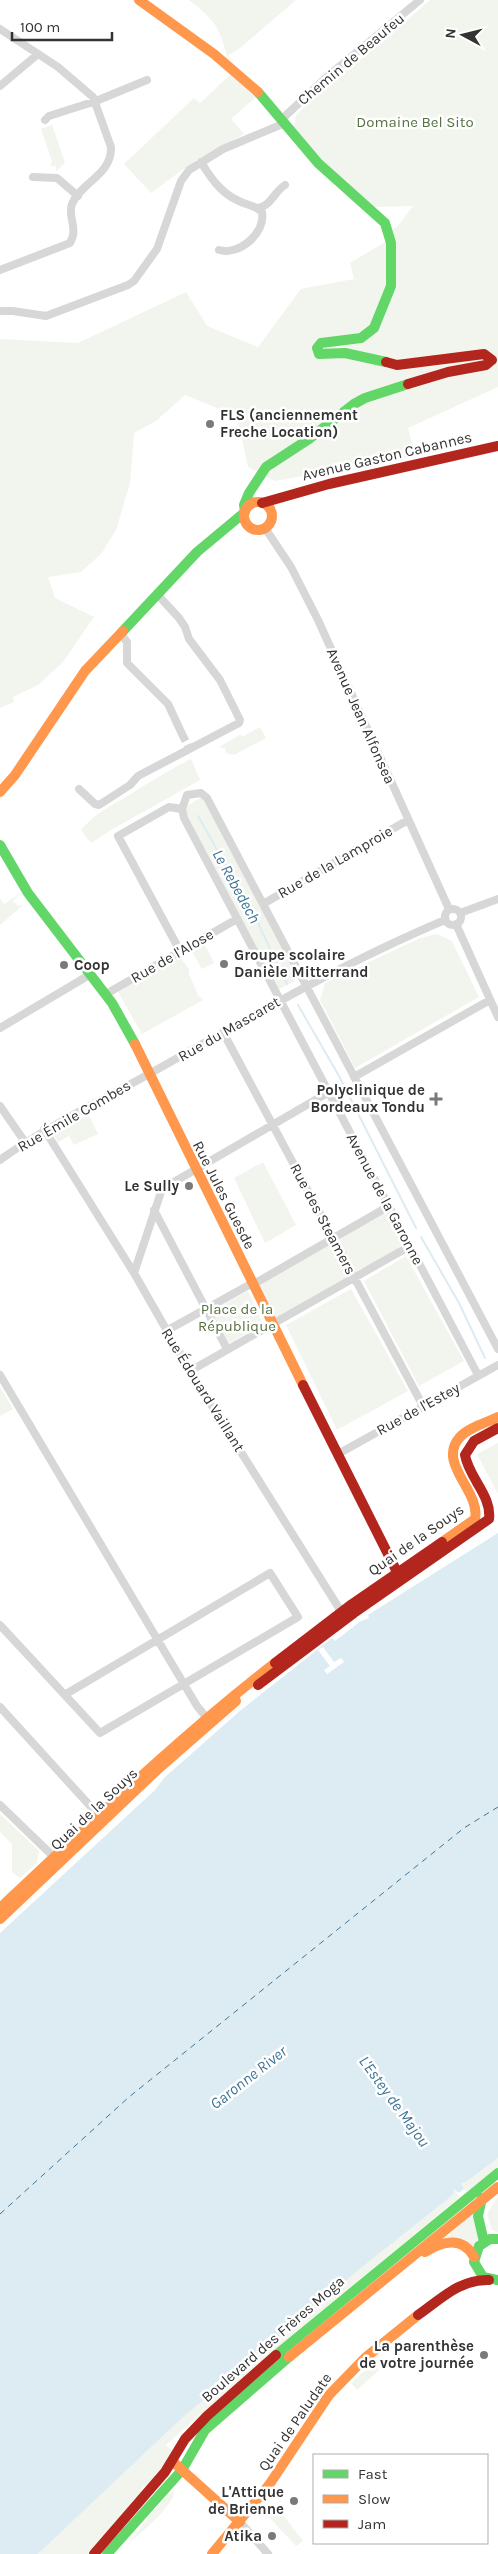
<svg xmlns="http://www.w3.org/2000/svg" width="498" height="2554" viewBox="0 0 498 2554" font-family="Karla,sans-serif">
<style>
.green{fill:#f1f5ed}
.water{fill:#ddebf3}
.pier{fill:#fff}
.lines{fill:none;stroke-linecap:round;stroke-linejoin:round}
.stream{stroke:#ddebf3;stroke-width:2}
.ferry{stroke:#3f7597;stroke-width:1;stroke-dasharray:6 5;stroke-linecap:butt}
.street-tunnel{stroke:#d6d6d6;stroke-width:8;stroke-dasharray:8 4;stroke-linecap:butt}
.street{stroke:#d7d7d7;stroke-width:8}
.fast{stroke:#63d668;stroke-width:10}
.slow{stroke:#ff974d;stroke-width:10}
.jam{stroke:#b3261e;stroke-width:10}
.poi-dot{fill:#7a7a7a;stroke:#fff;stroke-width:2}
.labels{text-anchor:middle;stroke-width:5;stroke-linejoin:round;paint-order:stroke}
.street-label{font-size:15px;fill:#333;stroke:#fff}
.park-label{font-size:15px;fill:#56703f;stroke:#fff}
.poi-label{font-size:15px;font-weight:bold;fill:#333;stroke:#fff;text-anchor:end}
.water-label{font-size:16px;font-style:italic;fill:#3f7597;stroke:#fff}
</style>
<rect width="100%" height="100%" fill="#fff"/>
<!-- green -->
<path class="green" d="M189,0H296L239,49L227,56C219,25 213,19 189,0Z
M430,0H498V387L408,428L415,456L275,481L248,467L237,416L185,395L156,421L134,433L130,483L116,530L101,554L81,572L48,577L55,598L94,617L63,662L38,685L13,697L14,702L0,708V339L78,343L186,292L207,326L258,347L301,289L354,279L350,263L387,241L386,233L397,227L413,206L373,207L312,151L294,128L296,115L334,80L379,45Z
M230,75L256,97L231,119L244,134L193,162L151,193L124,164L194,98L200,103Z
M52,125L65,163L56,171V166H50L52,161L41,129Z
M260,727L266,738L234,755L225,753L226,749L219,747L241,734L242,737Z
M191,759L200,780L111,830L91,843L81,830C99,809 113,806 134,792C153,780 171,769 191,759Z
M202,797L206,800L298,974L293,976L295,981L277,990L187,816L185,807Z
M21,893L13,901L18,906L24,904L0,925V898L4,904Z
M437,934L452,941L479,997L355,1068L320,1000L325,983L420,938Z
M205,945L214,963L202,969L192,952Z
M180,957L189,969V974L198,995L203,1000L142,1034L118,992Z
M88,1114L98,1134L74,1145L69,1136L58,1142L54,1136L55,1132Z
M263,1162L296,1225L265,1243L234,1178Z
M382,1212L384,1214L390,1212L405,1243L398,1247L400,1250L363,1271L362,1268L355,1272L338,1241L342,1239L341,1236Z
M331,1243L349,1275V1279L275,1320L258,1284Z
M406,1256L464,1361L419,1386L364,1281Z
M351,1289L408,1391L337,1430L286,1325Z
M248,1291L263,1324L228,1344L211,1311Z
M0,1387L13,1409L0,1416Z
M498,1443V1494L477,1454Z
M0,1814L39,1851L37,1863L20,1878L12,1872V1844L0,1832Z
M498,2158V2168L466,2192L460,2183L466,2182Z
M453,2188L460,2197L275,2349L166,2445L172,2451L170,2458L146,2487L144,2486L140,2490L142,2492L134,2499L91,2554H38L182,2418L361,2268L454,2194Z
M498,2197V2233L492,2229L487,2214Z
M474,2211L479,2237L474,2247L446,2237Z
M373,2363L379,2370L357,2390L351,2383Z
M174,2490C176,2505 140,2533 128,2544L156,2508Z
M274,2503L303,2541L296,2546L265,2513Z"/>
<!-- water -->
<path class="water" d="M498,1533V2158L466,2182L461,2183L464,2189L459,2193L453,2189L454,2194L361,2268L182,2418L38,2554H0V1933L155,1790L164,1778L241,1710L332,1638L335,1641L361,1621L369,1618L368,1615Z"/>
<!-- pier -->
<path class="pier" d="M323,1647L334,1662L341,1658L344,1662L327,1674L324,1670L330,1666L318,1650Z"/>
<g class="lines">
<!-- stream -->
<path class="stream" d="M198,816L255,917L287,984
M298,1005L339,1076L416,1228
M421,1237L459,1303L485,1358"/>
<!-- ferry -->
<path class="ferry" d="M0,2214L129,2097L464,1828L498,1807"/>
<!-- street-tunnel -->
<path class="street-tunnel" d="M182,734L188,746"/>
<!-- street -->
<path class="street" d="M0,29L58,67L93,97L111,147C112,175 81,182 72,204C67,217 79,228 70,243L0,270
M0,86L38,54
M282,119L329,75L420,0
M45,120L49,116L96,101L147,80
M201,162C210,177 221,193 237,200C245,205 256,205 262,212C266,233 239,256 219,250
M33,177L57,178L78,196
M258,208C271,206 274,192 285,185
M0,311H13L46,316L128,285L134,281L157,249L181,181L189,170L223,149L285,123
M265,528L291,567L318,620L449,909
M120,633L127,642V663L168,704L182,734
M79,789L95,804L99,805L130,785L138,776L239,723L240,720L220,680L189,639L185,627L179,618L157,594
M263,904L408,820
M445 917a8 8 0 1 1 16 0a8 8 0 1 1-16 0Z
M460,913L498,899
M456,924L498,1017
M180,951L118,836L169,807L182,809
M106,994L237,919
M0,1028L91,974
M223,1032L423,1406
M354,1077L490,1000
M329,1092L167,1186L161,1192L134,1273L190,1371L344,1616
M0,1106L25,1142
M44,1129L134,1273
M0,1160C50,1124 105,1099 158,1069C252,1016 345,962 445,920
M154,1210L227,1349
M166,1331L249,1285L259,1281L389,1206
M190,1371L410,1246
M0,1375L197,1706L210,1722
M478,1375L184,818L182,809L187,795L201,793L207,798L498,1349
M338,1454L498,1365
M0,1625L100,1733L298,1617L270,1573L66,1694
M0,1707L102,1819
M0,1805L58,1861
M240,2522L268,2554"/>
<!-- fast -->
<path class="fast" d="M258,92L318,163L385,223L391,243V286L374,328L361,338L321,343L317,348L319,354L345,353L386,362
M123,631L197,552L245,512L244,505L249,493L266,467L309,439L354,404L365,398L408,384
M0,845L28,893L112,1003L135,1044
M482,2198L478,2216L484,2242
M498,2239H490L479,2246L474,2262L483,2277L498,2280
M276,2355L498,2173
M107,2554L182,2470L205,2430L289,2357"/>
<!-- slow -->
<path class="slow" d="M139,0L214,54L258,92
M244 516a14 14 0 1 1 28 0a14 14 0 1 1-28 0Z
M0,792L15,775L85,671L123,631
M135,1044L303,1385
M442,1542L475,1519C481,1491 436,1463 460,1437C469,1427 486,1423 498,1417
M0,1908C90,1824 178,1738 275,1663
M0,1919L157,1770L236,1701
M425,2252C442,2241 463,2236 474,2257
M289,2357L498,2187
M172,2461L240,2522
M212,2554L269,2485L329,2395L365,2358L418,2315"/>
<!-- jam -->
<path class="jam" d="M386,362L397,365L484,354L492,360L486,365L448,372L408,384
M262,503L329,484L498,446
M303,1385L397,1572
M275,1663L352,1604L442,1542
M258,1685L354,1613L489,1519C492,1496 469,1478 465,1455L474,1441L498,1428
M418,2315C441,2299 460,2279 489,2280
M94,2554L165,2472L185,2439L207,2416L276,2355"/>
</g>
<!-- markers -->
<g class="poi-dot">
<circle cx="210" cy="424" r="5"/>
<circle cx="224" cy="964" r="5"/>
<circle cx="64" cy="965" r="5"/>
<path d="M433.5 1091.5h5v5h5v5h-5v5h-5v-5h-5v-5h5z"/>
<circle cx="189" cy="1186" r="5"/>
<circle cx="484" cy="2355" r="5"/>
<circle cx="294" cy="2501" r="5"/>
<circle cx="272" cy="2536" r="5"/>
</g>
<g class="labels">
<!-- street labels -->
<g class="street-label">
<text transform="translate(351 59) rotate(-40)" y="5">Chemin de Beaufeu</text>
<text transform="translate(387 456) rotate(-13)" y="5">Avenue Gaston Cabannes</text>
<text transform="translate(361 716) rotate(66)" y="5">Avenue Jean Alfonsea</text>
<text transform="translate(335 862) rotate(-30)" y="5">Rue de la Lamproie</text>
<text transform="translate(172 956) rotate(-30)" y="5">Rue de l'Alose</text>
<text transform="translate(229 1029) rotate(-30)" y="5">Rue du Mascaret</text>
<text transform="translate(74 1116) rotate(-30)" y="5">Rue Émile Combes</text>
<text transform="translate(224 1195) rotate(63)" y="5">Rue Jules Guesde</text>
<text transform="translate(385 1199) rotate(62)" y="5">Avenue de la Garonne</text>
<text transform="translate(323 1219) rotate(62)" y="5">Rue des Steamers</text>
<text transform="translate(203 1390) rotate(58)" y="5">Rue Édouard Vaillant</text>
<text transform="translate(418 1409) rotate(-29)" y="5">Rue de l'Estey</text>
<text transform="translate(416 1540) rotate(-35)" y="5">Quai de la Souys</text>
<text transform="translate(94 1809) rotate(-43)" y="5">Quai de la Souys</text>
<text transform="translate(273 2339) rotate(-41)" y="5">Boulevard des Frères Moga</text>
<text transform="translate(295 2422) rotate(-55)" y="5">Quai de Paludate</text>
</g>
<!-- park labels -->
<g class="park-label">
<text x="415" y="127">Domaine Bel Sito</text>
<text x="237" y="1314">Place de la<tspan x="237" dy="17">République</tspan></text>
</g>
<!-- poi labels -->
<g class="poi-label">
<text x="220" y="420" text-anchor="start">FLS (anciennement<tspan x="220" dy="17">Freche Location)</tspan></text>
<text x="234" y="960" text-anchor="start">Groupe scolaire<tspan x="234" dy="17">Danièle Mitterrand</tspan></text>
<text x="74" y="970" text-anchor="start">Coop</text>
<text x="425" y="1095">Polyclinique de<tspan x="425" dy="17">Bordeaux Tondu</tspan></text>
<text x="179" y="1191">Le Sully</text>
<text x="474" y="2351">La parenthèse<tspan x="474" dy="17">de votre journée</tspan></text>
<text x="284" y="2497">L'Attique<tspan x="284" dy="17">de Brienne</tspan></text>
<text x="262" y="2541">Atika</text>
</g>
<!-- water labels -->
<g class="water-label">
<text transform="translate(237 886) rotate(61)" y="6">Le Rebedech</text>
<text transform="translate(248 2077) rotate(-38)" y="6">Garonne River</text>
<text transform="translate(395 2101) rotate(54)" y="6">L'Estey de Majou</text>
</g>
</g>
<!-- legend -->
<rect x="313" y="2454" width="175" height="90" fill="#ffffff" stroke="#adadad"/>
<rect x="323" y="2470" width="25" height="8" fill="#63d668" stroke="#adadad"/>
<text x="358" y="2479" font-size="15" fill="#333333">Fast</text>
<rect x="323" y="2495" width="25" height="8" fill="#ff974d" stroke="#adadad"/>
<text x="358" y="2504" font-size="15" fill="#333333">Slow</text>
<rect x="323" y="2520" width="25" height="8" fill="#b3261e" stroke="#adadad"/>
<text x="358" y="2529" font-size="15" fill="#333333">Jam</text>
<!-- north arrow -->
<g transform="translate(463 35) rotate(277)" stroke="#ffffff" stroke-width="4" paint-order="stroke">
<path d="M0-4L9 19L0 12L-9 19Z" fill="#333333"/>
<text y="-8" font-size="14" font-weight="bold" text-anchor="middle" fill="#333333">N</text>
</g>
<!-- scale -->
<path d="M12 32v8h100v-8" fill="none" stroke="#333333" stroke-width="2.5"/>
<text x="20" y="32" font-size="15" fill="#333333" stroke="#ffffff" stroke-width="4" paint-order="stroke">100 m</text>
</svg>
